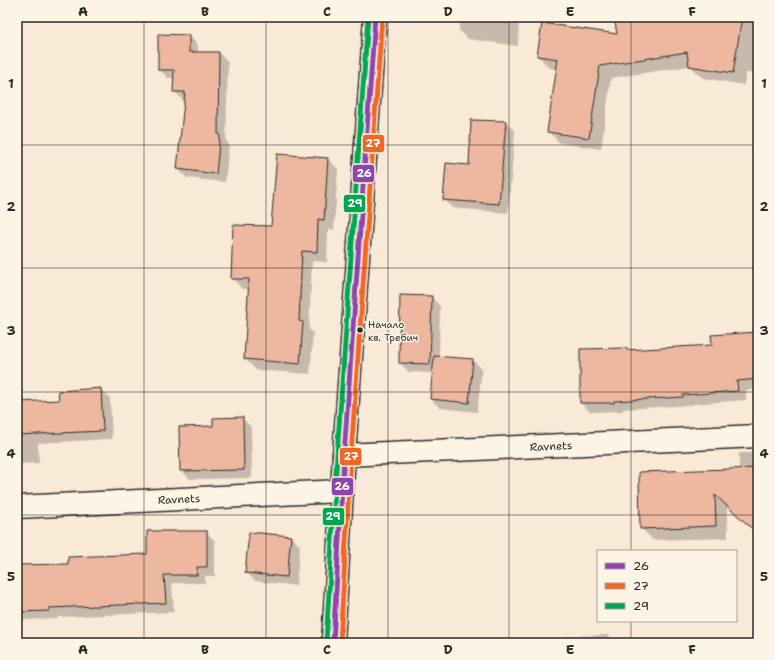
<svg xmlns="http://www.w3.org/2000/svg" width="775" height="660" viewBox="0 0 775 660" font-family="'Shantell Sans',sans-serif">
<style>
.shadow{fill:#0003}
.building{fill:#edb89f;stroke:#2b2b2b}
.lines{fill:none;stroke-linecap:round;stroke-linejoin:round}
.minor-casing{stroke:#2b2b2b;stroke-width:25}
.major-casing{stroke:#2b2b2b;stroke-width:25}
.minor{stroke:#fcf5e5;stroke-width:22}
.major{stroke:#fcf5e5;stroke-width:22}
.bus-1-casing{stroke:#fcf5e5;stroke-width:8}
.bus-2-casing{stroke:#fcf5e5;stroke-width:8}
.bus-3-casing{stroke:#fcf5e5;stroke-width:8}
.bus-1{stroke:#8e44ad;stroke-width:5}
.bus-2{stroke:#f26522;stroke-width:5}
.bus-3{stroke:#00a651;stroke-width:5}
.grid{fill:none;stroke:#2b2b2b;stroke-width:1;stroke-opacity:0.55}
.bus-dot{fill:#2b2b2b;stroke:#fcf5e5;stroke-width:1.5}
.labels{text-anchor:middle;stroke-width:3;stroke-linejoin:round;paint-order:stroke}
.bus-label{font-size:10px;fill:#2b2b2b;stroke:#fcf5e5;text-anchor:start}
.street-label{font-size:11px;fill:#2b2b2b;stroke:#fcf5e5}
.line-badge{stroke:#fcf5e5;stroke-width:1.5}
.badge-label{font-size:11px;text-anchor:middle;font-weight:bold;fill:#fff}
.neatline{fill:none;stroke:#2b2b2b;stroke-width:1.5}
.grid-label{font-size:13px;text-anchor:middle;font-weight:bold;fill:#2b2b2b}
</style>
<rect width="100%" height="100%" fill="#f9e9d7"/>
<filter id="ink" filterUnits="userSpaceOnUse"><feTurbulence type="fractalNoise" baseFrequency=".025" numOctaves="2"/><feDisplacementMap in="SourceGraphic" scale="8" xChannelSelector="R" yChannelSelector="G"/><feConvolveMatrix kernelMatrix="1 2 1 2 8 2 1 2 1" color-interpolation-filters="sRGB"/></filter>
<g filter="url(#ink)">
<!-- shadow -->
<path class="shadow" d="M460,17H519L518,46L468,39L459,30Z
M615,17H758V74L746,73L744,85L703,78L690,66L611,78L601,149L560,143L548,131L557,69L550,68L538,56L618,36Z
M159,35L189,36L198,45V53H219L228,62L226,141L229,144L225,182L187,178L178,169L185,100H183L174,91V78H168L159,69Z
M506,122L515,131L508,213L453,208L444,199Z
M328,159L338,169L334,230L328,229L327,262L312,261L309,329L313,333L310,374L256,370L245,359L250,289H242L232,278Z
M431,297L440,306L439,357L473,360L482,369L477,412L440,408L431,399L433,373L409,372L400,363Z
M758,333V389L746,390V400L692,404V405L623,409V411L590,412L581,403V350L627,349L629,351L713,346Z
M101,389L110,398L112,439L38,443L39,463L17,464V403L60,401Z
M242,418L251,427L252,478L190,479L181,470L214,427Z
M739,453H758V534L727,505L728,538L653,540L641,528L739,470Z
M206,532L215,541V576H205V583H172L174,612L58,617V619L17,620V566L69,565L148,555Z
M291,537L300,546L296,586L255,581L246,572Z
M608,635L616,643H566V636Z"/>
<!-- building -->
<path class="building" d="M614,17H742L733,73L689,66L687,52L600,66L589,138L547,132L558,59L537,56L542,23L617,34Z
M158,34L189,35V52H219L218,134H220L216,174L177,169L185,92H173L174,70H158Z
M471,120L506,121L499,204L443,200L446,163L469,165Z
M277,154L328,158L324,220L318,219L317,252L302,251L299,321L303,322L300,364L244,359L249,279H231L233,225L271,226Z
M400,295L432,296L430,364L399,363Z
M758,332V379L737,381L738,391L683,395V397L614,401V403H580V349L627,348V350L712,345L711,335Z
M434,356L473,359L469,403L430,399Z
M101,388L103,431L17,435V402L59,400L58,391Z
M243,417L244,470L180,471L179,427L213,426V418Z
M758,468V534L715,495L716,526L640,529L639,472Z
M147,531H207V567H197V575H164L166,603L49,608V611L17,612V565L68,564V557L147,554Z
M249,532L291,536L287,577L245,573Z"/>
<g class="lines">
<defs>
<path id="minor" d="M344,455L758,436
M17,507L341,491"/>
<path id="major" d="M333,643L344,455L375,17"/>
</defs>
<!-- minor casing -->
<use href="#minor" class="minor-casing"/>
<!-- major casing -->
<use href="#major" class="major-casing"/>
<!-- minor -->
<use href="#minor" class="minor"/>
<!-- major -->
<use href="#major" class="major"/>
<defs>
<path id="bus-1" d="M333,643L344,455L375,17"/>
<path id="bus-2" d="M340,643L351,455L382,17"/>
<path id="bus-3" d="M326,643L337,455L368,17"/>
</defs>
<!-- bus-1 casing -->
<use href="#bus-1" class="bus-1-casing"/>
<!-- bus-2 casing -->
<use href="#bus-2" class="bus-2-casing"/>
<!-- bus-3 casing -->
<use href="#bus-3" class="bus-3-casing"/>
<!-- bus-1 -->
<use href="#bus-1" class="bus-1"/>
<!-- bus-2 -->
<use href="#bus-2" class="bus-2"/>
<!-- bus-3 -->
<use href="#bus-3" class="bus-3"/>
</g>
</g>
<!-- grid -->
<path class="grid" d="M144,17V643M266,17V643M388,17V643M509,17V643M631,17V551M17,145H758M17,268H758M17,392H758M17,515H758M631,621V643"/>
<!-- markers -->
<circle class="bus-dot" cx="360" cy="330" r="3.5"/>
<g class="labels">
<!-- bus labels -->
<g class="bus-label">
<text x="368" y="328">Начало<tspan x="368" dy="13">кв. Требич</tspan></text>
</g>
<!-- street labels -->
<g class="street-label">
<text transform="translate(551 446) rotate(-3)" y="4">Ravnets</text>
<text transform="translate(179 499) rotate(-3)" y="4">Ravnets</text>
</g>
</g>
<g class="line-badge">
<rect x="362" y="134" width="23" height="19" rx="4" fill="#f26522"/>
<rect x="352" y="164" width="23" height="19" rx="4" fill="#8e44ad"/>
<rect x="343" y="194" width="23" height="19" rx="4" fill="#00a651"/>
<rect x="339" y="447" width="23" height="19" rx="4" fill="#f26522"/>
<rect x="331" y="477" width="23" height="19" rx="4" fill="#8e44ad"/>
<rect x="322" y="507" width="23" height="19" rx="4" fill="#00a651"/>
</g>
<g class="badge-label">
<text x="373" y="147">27</text>
<text x="364" y="177">26</text>
<text x="355" y="207">29</text>
<text x="351" y="460">27</text>
<text x="342" y="490">26</text>
<text x="333" y="520">29</text>
</g>
<!-- margin -->
<rect width="775" height="660" fill="none" stroke="#fcf5e5" stroke-width="44"/>
<!-- legend -->
<rect x="597" y="550" width="140" height="72" fill="#fcf5e5" stroke="#a8a49b"/>
<rect x="605" y="563" width="20" height="6" fill="#8e44ad" stroke="#a8a49b"/>
<text x="633" y="570" font-size="12" fill="#2b2b2b">26</text>
<rect x="605" y="583" width="20" height="6" fill="#f26522" stroke="#a8a49b"/>
<text x="633" y="590" font-size="12" fill="#2b2b2b">27</text>
<rect x="605" y="603" width="20" height="6" fill="#00a651" stroke="#a8a49b"/>
<text x="633" y="610" font-size="12" fill="#2b2b2b">29</text>
<rect x="22" y="22" width="731" height="616" class="neatline"/>
<g class="grid-label">
<text x="83" y="16">A</text>
<text x="205" y="16">B</text>
<text x="327" y="16">C</text>
<text x="448" y="16">D</text>
<text x="570" y="16">E</text>
<text x="692" y="16">F</text>
<text x="11" y="88">1</text>
<text x="764" y="88">1</text>
<text x="11" y="211">2</text>
<text x="764" y="211">2</text>
<text x="11" y="335">3</text>
<text x="764" y="335">3</text>
<text x="11" y="458">4</text>
<text x="764" y="458">4</text>
<text x="11" y="581">5</text>
<text x="764" y="581">5</text>
<text x="83" y="654">A</text>
<text x="205" y="654">B</text>
<text x="327" y="654">C</text>
<text x="448" y="654">D</text>
<text x="570" y="654">E</text>
<text x="692" y="654">F</text>
</g>
</svg>
